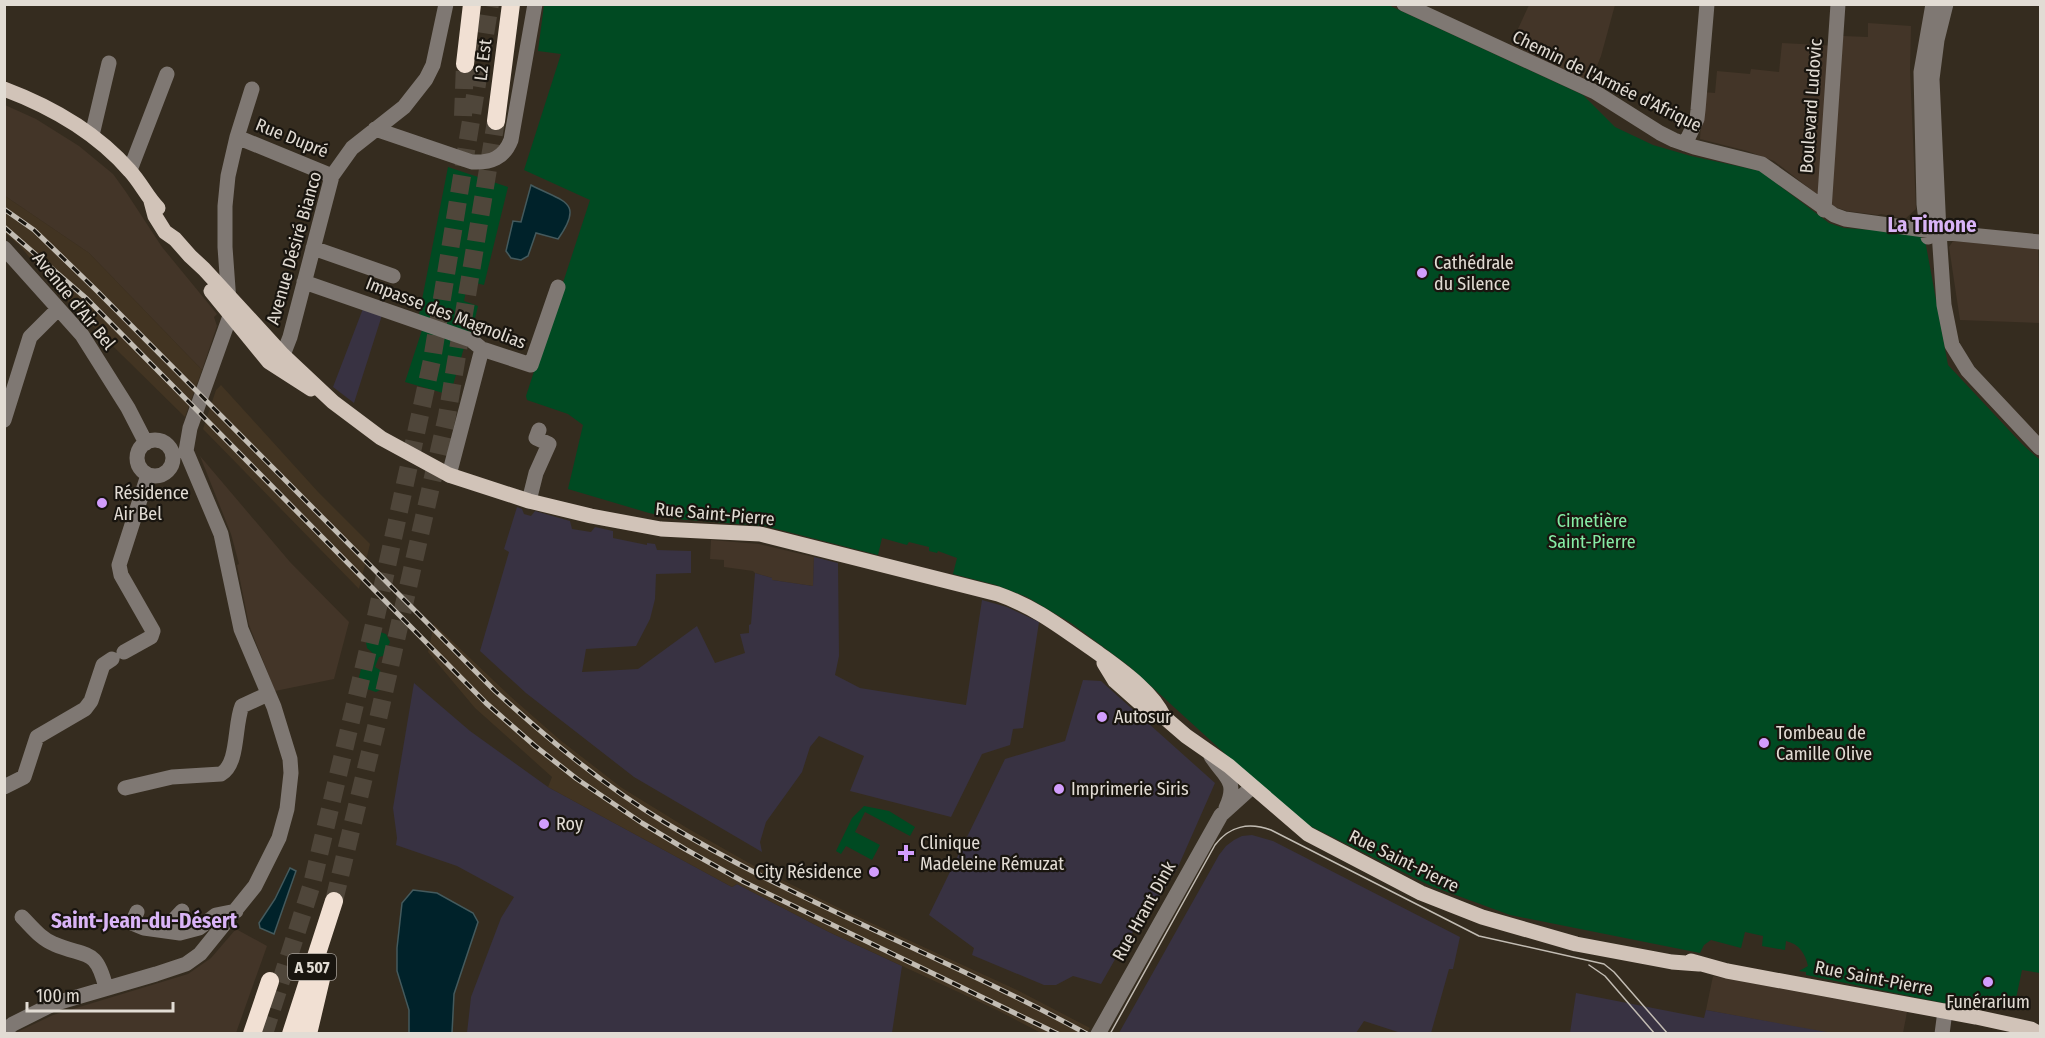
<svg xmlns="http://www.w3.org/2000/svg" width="2045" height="1038" viewBox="0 0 2045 1038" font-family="'Fira Sans Condensed',sans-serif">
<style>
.commercial{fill:#433528}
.industrial{fill:#383242}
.built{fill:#423422}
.green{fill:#004a22}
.water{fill:#00222a;stroke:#445a5d;stroke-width:1.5}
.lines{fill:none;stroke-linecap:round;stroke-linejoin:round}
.highway-tunnel{stroke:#4f463a;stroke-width:18;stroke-dasharray:18 9;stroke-linecap:butt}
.minor{stroke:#7f7873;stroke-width:15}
.major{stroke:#d1c3b8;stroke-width:15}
.highway{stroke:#f1e0d3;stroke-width:18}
.tram{stroke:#c2bcb3;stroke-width:1.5}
.rail-casing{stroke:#c2bcb3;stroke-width:5}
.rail{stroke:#19150f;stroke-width:3;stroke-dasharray:9;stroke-linecap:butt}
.poi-dot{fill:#d29dfd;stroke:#19150f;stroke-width:2}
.labels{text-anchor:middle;stroke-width:4.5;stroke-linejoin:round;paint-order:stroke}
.shield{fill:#19150f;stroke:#a6a099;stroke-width:1.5}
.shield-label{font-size:16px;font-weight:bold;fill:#e2dcd4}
.street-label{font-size:18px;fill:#e2dcd4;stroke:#19150f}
.poi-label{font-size:18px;fill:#e2dcd4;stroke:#19150f;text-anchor:start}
.park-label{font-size:18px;fill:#86eca5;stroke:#19150f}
.quarter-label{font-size:21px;font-weight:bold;fill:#d9b4f7;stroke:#19150f}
</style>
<rect width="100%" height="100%" fill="#352c1f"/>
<!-- commercial -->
<path class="commercial" d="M1529,5H1615L1601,56L1590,83L1511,44Z
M1868,23L1911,26L1910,70L1916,209L1905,219L1881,214L1878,215L1847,211L1832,206L1774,161L1747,151L1700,139L1703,92L1715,93L1717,71L1750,74L1751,69L1779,72L1782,43L1838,46L1843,36L1868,37Z
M5,105L36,119L79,146L113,174L126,192L162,247L217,314L214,317L217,326L202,370L89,253L5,196Z
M1953,241L2038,249L2040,323L1960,320L1949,247Z
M200,456L290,562L349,622L334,679L275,691L249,625L237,565L239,564L231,534Z
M711,540L759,544L814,557L813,586L772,580V578L755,573L753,571L724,567V560L710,559Z
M236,929L267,946L236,1033H15L53,1015L188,974L211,958Z
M1713,976L1907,1012L1903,1033L1832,1034L1706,1010Z"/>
<!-- industrial -->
<path class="industrial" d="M364,306L383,312L354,403L333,387Z
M517,507L522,509L524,514L531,516L535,511L570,521L572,529L591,532L595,527L613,531V538L647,545V543L655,544L657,550L691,551V573L656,574L655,599L650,619L636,646L586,649L582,672L638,669L697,626L715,663L745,653L740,634L749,633V625L751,624L755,573L772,578V580L813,586L814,557L838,563L839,656L835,675L860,688L966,705L982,600L1007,607L1039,622L1023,728L1013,729L1010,745L982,754L951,817L850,791L864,756L819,736L810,747L802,772L766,822L760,842L762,852L634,777L526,693L480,651L509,552L504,549Z
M1083,680L1101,681L1215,783L1178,867L1166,887L1122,947L1101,984L1073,976L1056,985H1044L972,955L974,948L929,915L1005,759L1065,741Z
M414,683L470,731L548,787L732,887L737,884L829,932L902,966L892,1033H467L471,997L501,918L514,897L457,866L396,845L397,838L393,808Z
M1252,835L1273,841L1460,937L1453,969H1449L1431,1033H1401L1364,1021L1356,1033H1119L1219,855L1226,846L1234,840L1242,836Z
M1576,993L1704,1018L1706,1010L1832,1033H1570Z"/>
<!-- built -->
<path class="built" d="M5,196L89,253L202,370L185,417L61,295L20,246L5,233Z
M221,385L319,493L370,544L359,589L203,429L216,390Z
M434,624L511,697L560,740L622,788L687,828L756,867L843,910L1017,990L1090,1028L1087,1033H1041L997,1010L829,932L737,884L732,887L548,787L552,777L475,708L428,652Z"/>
<!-- green -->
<path class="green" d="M1386,4L1583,95L1615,127L1653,145L1691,156L1760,171L1829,223L1844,228L1915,233L1925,240L1948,365L2022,444L2040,460V973L2022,970L2014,1008L1966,999L1964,1007L1806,975V972L1799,971L1808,966C1805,953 1799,944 1786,941L1785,950L1762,946L1763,936L1745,932L1741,948L1711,940L1704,945L1700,953L1510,915L1431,886L1304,823L1289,812L1129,666L1071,623L1027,597L996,585L953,574L957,558L938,551L937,553L929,551V547L909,542L907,545L882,538L878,555L765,526L677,519L649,513L568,489L583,425L568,414L527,400L526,396L590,200L524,170L561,54L538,51L544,5Z
M448,167L508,187L484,285L468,281L464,301L478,306L471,335L418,320Z
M423,327L466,341L450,395L405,382Z
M377,631L386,634L390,642L383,656L379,657L375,667L380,670L384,688L376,692L364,688L359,677L361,669L369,665L374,654L367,648L366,642L369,632Z
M864,806L889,811L915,827L910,836L865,812L855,832L880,845L872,860L846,846L841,854L836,851L852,818Z"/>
<!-- water -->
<path class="water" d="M531,185C563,202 585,201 558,239L536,233L528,256L521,260L511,258L506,251L513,221L521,222Z
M290,868L296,871L274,934L260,928L259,923L275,899Z
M413,890L437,893L473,913L478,922L454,994L452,1033H409V1010L397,971V948L402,903Z"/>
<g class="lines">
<!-- highway-tunnel -->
<path class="highway-tunnel" d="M463,116L465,64
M334,901L378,719L447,416L496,121
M264,1034L312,884L377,612L432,360L490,4"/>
<!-- minor -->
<path class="minor" d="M1404,4L1595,92L1660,133L1674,140L1694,147L1762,164L1834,215L1845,219L1939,232L2040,242
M1946,4L1937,40L1932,79L1939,232L1944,305L1952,345L1968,371L2040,448
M375,129L472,162C491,163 504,158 511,140L535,4
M92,135L109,63
M237,137L332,176
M1685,144L1697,119L1698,110L1707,4
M130,170L167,74
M1824,210L1838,4
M1928,237L1924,204L1921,72L1933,4
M4,248L82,335L128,408L146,443
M313,248L393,276
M304,282L471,340L482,349L531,365L558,287
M274,359H280L283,355L290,337L332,176L352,148L404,107L426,79L433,65L446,4
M4,420L30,337L58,309
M137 458a18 18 0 1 1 36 0a18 18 0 1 1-36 0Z
M449,475L482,349
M529,501L536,473L549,444L536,438L539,430
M124,652L151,637L153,631L121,575L119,565L148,475
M1211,756C1224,777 1239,780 1226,808
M4,787L24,777L37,737L85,709L91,701L103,665L112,659
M125,788L172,777L221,774C239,764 234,725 242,706L268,694
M137,912L132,923L144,928L180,933L199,928L216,915L236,911
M22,917C32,927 41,939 54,944C87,958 96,947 106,988
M155,925L168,926L182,911
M4,1031L13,1024L53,1004L156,974L186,964L200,954L255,886L279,838L287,809L291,773L290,759L274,707L241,629L221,534L186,451L190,428L230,316L225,247V206L228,176L237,137L252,89
M1098,1034L1221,815L1252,787
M1942,1034L1945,1011"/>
<!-- major -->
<path class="major" d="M4,89C52,107 97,133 130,171C141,183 147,197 158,208
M151,201L155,216L165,232L175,239L190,256L204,269L283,355L333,402L381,438L449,475L529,501L591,516L661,529L760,534L998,594C1038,608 1064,630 1098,653C1121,670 1152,691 1164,717
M211,291L269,362L311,389
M1104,663L1115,681L1142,705L1150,712L1164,717L1186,736L1229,766L1308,834L1421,893L1482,917L1576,944L1672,962L1699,964
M1691,961L1727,971L1976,1017L2031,1029L2040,1034"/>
<!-- highway -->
<path class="highway" d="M465,64L472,4
M496,121L511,4
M252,1034L270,981
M291,1034L334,901
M308,1034L325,962"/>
<!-- tram -->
<path class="tram" d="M1589,965L1605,976L1655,1034
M1110,1034L1215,845C1229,826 1249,822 1271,830L1479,936L1604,964L1614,972L1668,1034"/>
<defs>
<path id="rail" d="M4,209L34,230L96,290L495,691C548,739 603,785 664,822C799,904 949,958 1087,1034
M4,227L87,299L486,703L535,746L577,779L642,823L685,849L744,882L1058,1034"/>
</defs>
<!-- rail casing -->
<use href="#rail" class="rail-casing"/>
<!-- rail -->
<use href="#rail" class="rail"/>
</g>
<!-- markers -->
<g class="poi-dot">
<circle cx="1422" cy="273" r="6"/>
<circle cx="102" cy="503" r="6"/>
<circle cx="1102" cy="717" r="6"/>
<circle cx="1764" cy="743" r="6"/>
<circle cx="1059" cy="789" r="6"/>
<circle cx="544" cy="824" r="6"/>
<path d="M903 844h6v6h6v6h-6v6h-6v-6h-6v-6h6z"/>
<circle cx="874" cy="872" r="6"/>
<circle cx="1988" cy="982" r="6"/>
</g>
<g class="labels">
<!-- shield labels -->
<rect class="shield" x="288" y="954" width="48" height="26" rx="4.5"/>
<g class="shield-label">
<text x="312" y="973">A 507</text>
</g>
<!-- street labels -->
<g class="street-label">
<text transform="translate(483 60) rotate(-83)" y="6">L2 Est</text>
<text transform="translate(1607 81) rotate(26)" y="6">Chemin de l'Armée d'Afrique</text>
<text transform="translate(1811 106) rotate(-86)" y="6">Boulevard Ludovic</text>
<text transform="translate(292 138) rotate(22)" y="6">Rue Dupré</text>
<text transform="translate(294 248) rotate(-74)" y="6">Avenue Désiré Bianco</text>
<text transform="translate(74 301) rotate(51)" y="6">Avenue d'Air Bel</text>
<text transform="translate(446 313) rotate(21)" y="6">Impasse des Magnolias</text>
<text transform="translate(715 514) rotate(5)" y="6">Rue Saint-Pierre</text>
<text transform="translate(1404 861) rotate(26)" y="6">Rue Saint-Pierre</text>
<text transform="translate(1144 911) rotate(-61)" y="6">Rue Hrant Dink</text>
<text transform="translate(1874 978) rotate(11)" y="6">Rue Saint-Pierre</text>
</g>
<!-- poi labels -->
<g class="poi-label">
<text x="1434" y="269">Cathédrale<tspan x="1434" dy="21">du Silence</tspan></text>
<text x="114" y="499">Résidence<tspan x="114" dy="21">Air Bel</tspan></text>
<text x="1114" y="723">Autosur</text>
<text x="1776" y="739">Tombeau de<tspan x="1776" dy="21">Camille Olive</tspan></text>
<text x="1071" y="795">Imprimerie Siris</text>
<text x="556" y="830">Roy</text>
<text x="920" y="849">Clinique<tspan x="920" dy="21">Madeleine Rémuzat</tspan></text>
<text x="862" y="878" text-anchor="end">City Résidence</text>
<text x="1988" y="1008" text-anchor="middle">Funérarium</text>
</g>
<!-- park labels -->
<g class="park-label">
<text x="1592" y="527">Cimetière<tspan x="1592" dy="21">Saint-Pierre</tspan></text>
</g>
<!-- quarter labels -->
<g class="quarter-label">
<text x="1932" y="232">La Timone</text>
<text x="144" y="928">Saint-Jean-du-Désert</text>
</g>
</g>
<!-- border -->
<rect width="2045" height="1038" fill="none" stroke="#e2dcd4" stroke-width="12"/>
<!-- scale -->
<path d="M27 1002v9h146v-9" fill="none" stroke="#e2dcd4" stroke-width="3"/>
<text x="36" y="1002" font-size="18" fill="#e2dcd4" stroke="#19150f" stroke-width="4.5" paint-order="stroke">100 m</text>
</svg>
